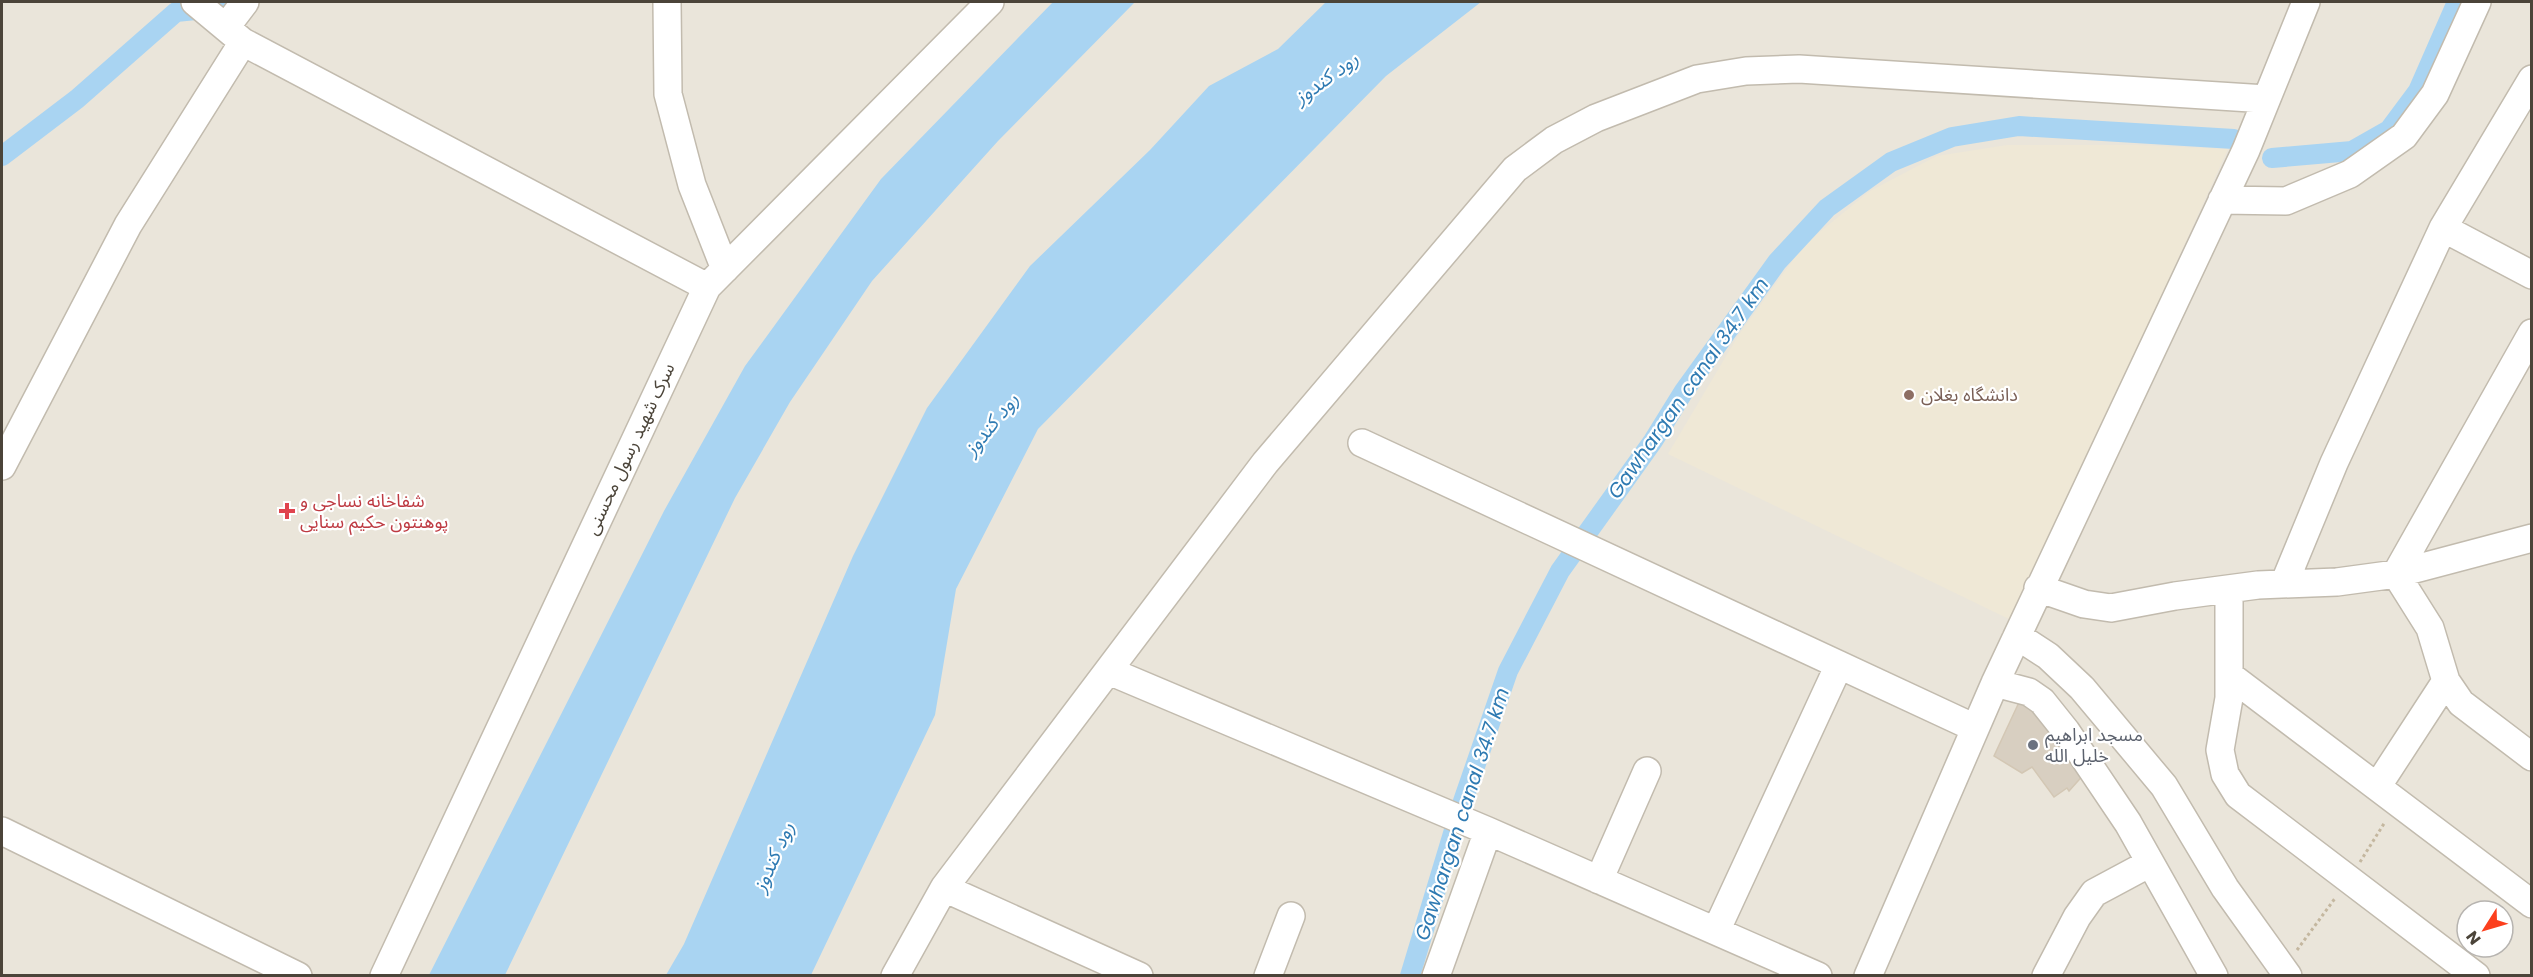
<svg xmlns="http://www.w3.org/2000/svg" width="2533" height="977" viewBox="0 0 2533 977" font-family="Poppins,'Noto Sans Arabic',sans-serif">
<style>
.residential{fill:#eae5da;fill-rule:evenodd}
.education{fill:#efe8d6}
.water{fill:#a9d4f2}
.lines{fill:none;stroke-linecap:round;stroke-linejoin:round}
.canal{stroke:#a9d4f2;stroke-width:20}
.building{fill:#d8cfc1;stroke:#d3c7b4;stroke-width:1.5}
.minor-casing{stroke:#c2bbae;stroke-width:30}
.path{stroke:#c4b79f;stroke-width:3;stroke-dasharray:3 3;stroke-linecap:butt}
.minor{stroke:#fff;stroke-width:27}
.education-dot{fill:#8d6e63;stroke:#fff;stroke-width:2}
.health-dot{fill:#e0444e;stroke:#fff;stroke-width:2}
.worship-dot{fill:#6b7280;stroke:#fff;stroke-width:2}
.labels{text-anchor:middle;stroke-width:4.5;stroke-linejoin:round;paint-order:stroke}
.education-label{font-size:18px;fill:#785e54;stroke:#fff;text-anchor:start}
.street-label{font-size:18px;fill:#4b4439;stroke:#fff}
.health-label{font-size:18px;fill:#be3a42;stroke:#fff;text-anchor:start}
.worship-label{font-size:18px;fill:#5b616d;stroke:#fff;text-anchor:start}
.water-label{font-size:20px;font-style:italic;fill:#2e7ab2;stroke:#fff}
</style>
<rect width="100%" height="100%" fill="#f6f3ec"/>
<!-- residential -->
<path class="residential" d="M2,2H2531V975L2,976ZM2467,911H2503V947H2467Z"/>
<!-- education -->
<path class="education" d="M2007,145H2136L2228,149L2013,621L1668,454L1738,336L1804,245L1870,191L1937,156Z"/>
<!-- water -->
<path class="water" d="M1053,2H1135L998,141L872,281L790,402L735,498L505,975H429L664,511L745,366L881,179Z
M1326,2H1481L1386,76L1038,429L956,589L935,715L811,975H666L684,944L853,556L927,408L1030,266L1150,150L1209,86L1278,49Z"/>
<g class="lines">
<!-- canal -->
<path class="canal" d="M2,156L77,99L176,12L225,7L229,2
M2272,158L2352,151L2389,130L2418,91L2457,2
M1410,976L1461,807L1508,671L1560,571L1653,441L1684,391L1777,262L1827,208L1891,162L1952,137L2019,126L2234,139"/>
</g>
<!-- building -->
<path class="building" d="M2021,698L2086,772L2069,791L2067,788L2054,797L2032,767L2022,773L1994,756Z"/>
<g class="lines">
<defs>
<path id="minor" d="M195,2L243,42L707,287
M667,2L668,94L692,185L725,269
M226,27L245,2
M2222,200L2286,201L2350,174L2404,136L2435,94L2477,2
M2443,228L2532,275
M2532,333L2396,574L2430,628L2446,681L2461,703L2532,757
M1362,443L1975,728
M2,466L128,225L243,42
M2284,584L2334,463L2443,228L2532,79
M2038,588L2084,604L2111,608L2175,596L2258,585L2337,582L2396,574L2532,538
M2229,589V698L2220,750L2225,774L2238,795L2476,976
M2017,636L2048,656L2082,688L2164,786L2225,888L2288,976
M1109,671L1488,831L1818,976
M2229,675L2532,904
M1995,683L2029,692L2042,701L2066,731L2128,823L2214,976
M2377,787L2446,681
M2,831L298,976
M1599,880L1647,771
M944,888L1265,463L1515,169L1554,140L1596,118L1697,79L1746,71L1799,69L2266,99
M1716,931L1839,665
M384,976L707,287L990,2
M895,976L944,888L1139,976
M1268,976L1291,916
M1436,976L1488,831
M1868,976L1995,683L2246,150L2306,2
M2046,976L2077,917L2094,893L2150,863"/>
</defs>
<!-- minor casing -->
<use href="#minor" class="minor-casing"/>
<!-- path -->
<path class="path" d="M2360,862L2385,822
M2297,950L2336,897"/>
<!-- minor -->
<use href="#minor" class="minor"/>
</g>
<!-- markers -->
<circle class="education-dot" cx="1909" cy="395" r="6"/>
<path class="health-dot" d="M284 502h6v6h6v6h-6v6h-6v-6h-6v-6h6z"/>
<circle class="worship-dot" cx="2033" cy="745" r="6"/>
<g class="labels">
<!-- education labels -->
<g class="education-label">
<text x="1921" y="401">دانشگاه بغلان</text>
</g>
<!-- street labels -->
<g class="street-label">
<text transform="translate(630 449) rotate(-65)" y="6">سرک شهید رسول محسنی</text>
</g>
<!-- health labels -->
<g class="health-label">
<text x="300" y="507">شفاخانه نساجی و<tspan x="300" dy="21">پوهنتون حکیم سنایی</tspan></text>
</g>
<!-- worship labels -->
<g class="worship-label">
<text x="2045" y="741">مسجد ابراهیم<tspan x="2045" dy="21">خلیل الله</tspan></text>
</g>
<!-- water labels -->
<g class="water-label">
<text transform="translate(1326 78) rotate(-36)" y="7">رود کندوز</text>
<text transform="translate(1688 388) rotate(-55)" y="7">Gawhargan canal 34.7 km</text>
<text transform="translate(991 424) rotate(-51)" y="7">رود کندوز</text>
<text transform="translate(1462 814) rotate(-72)" y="7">Gawhargan canal 34.7 km</text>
<text transform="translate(773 857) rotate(-66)" y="7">رود کندوز</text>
</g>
</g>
<!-- border -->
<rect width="2533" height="977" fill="none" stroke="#4b4439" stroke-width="6"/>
<!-- north arrow -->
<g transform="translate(2485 929) rotate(233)"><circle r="28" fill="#ffffff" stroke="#b7b4b0" stroke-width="1.5"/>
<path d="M0-4.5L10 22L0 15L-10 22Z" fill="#fc3f1d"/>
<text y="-9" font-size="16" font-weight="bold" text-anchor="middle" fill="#4b4439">N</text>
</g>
</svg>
